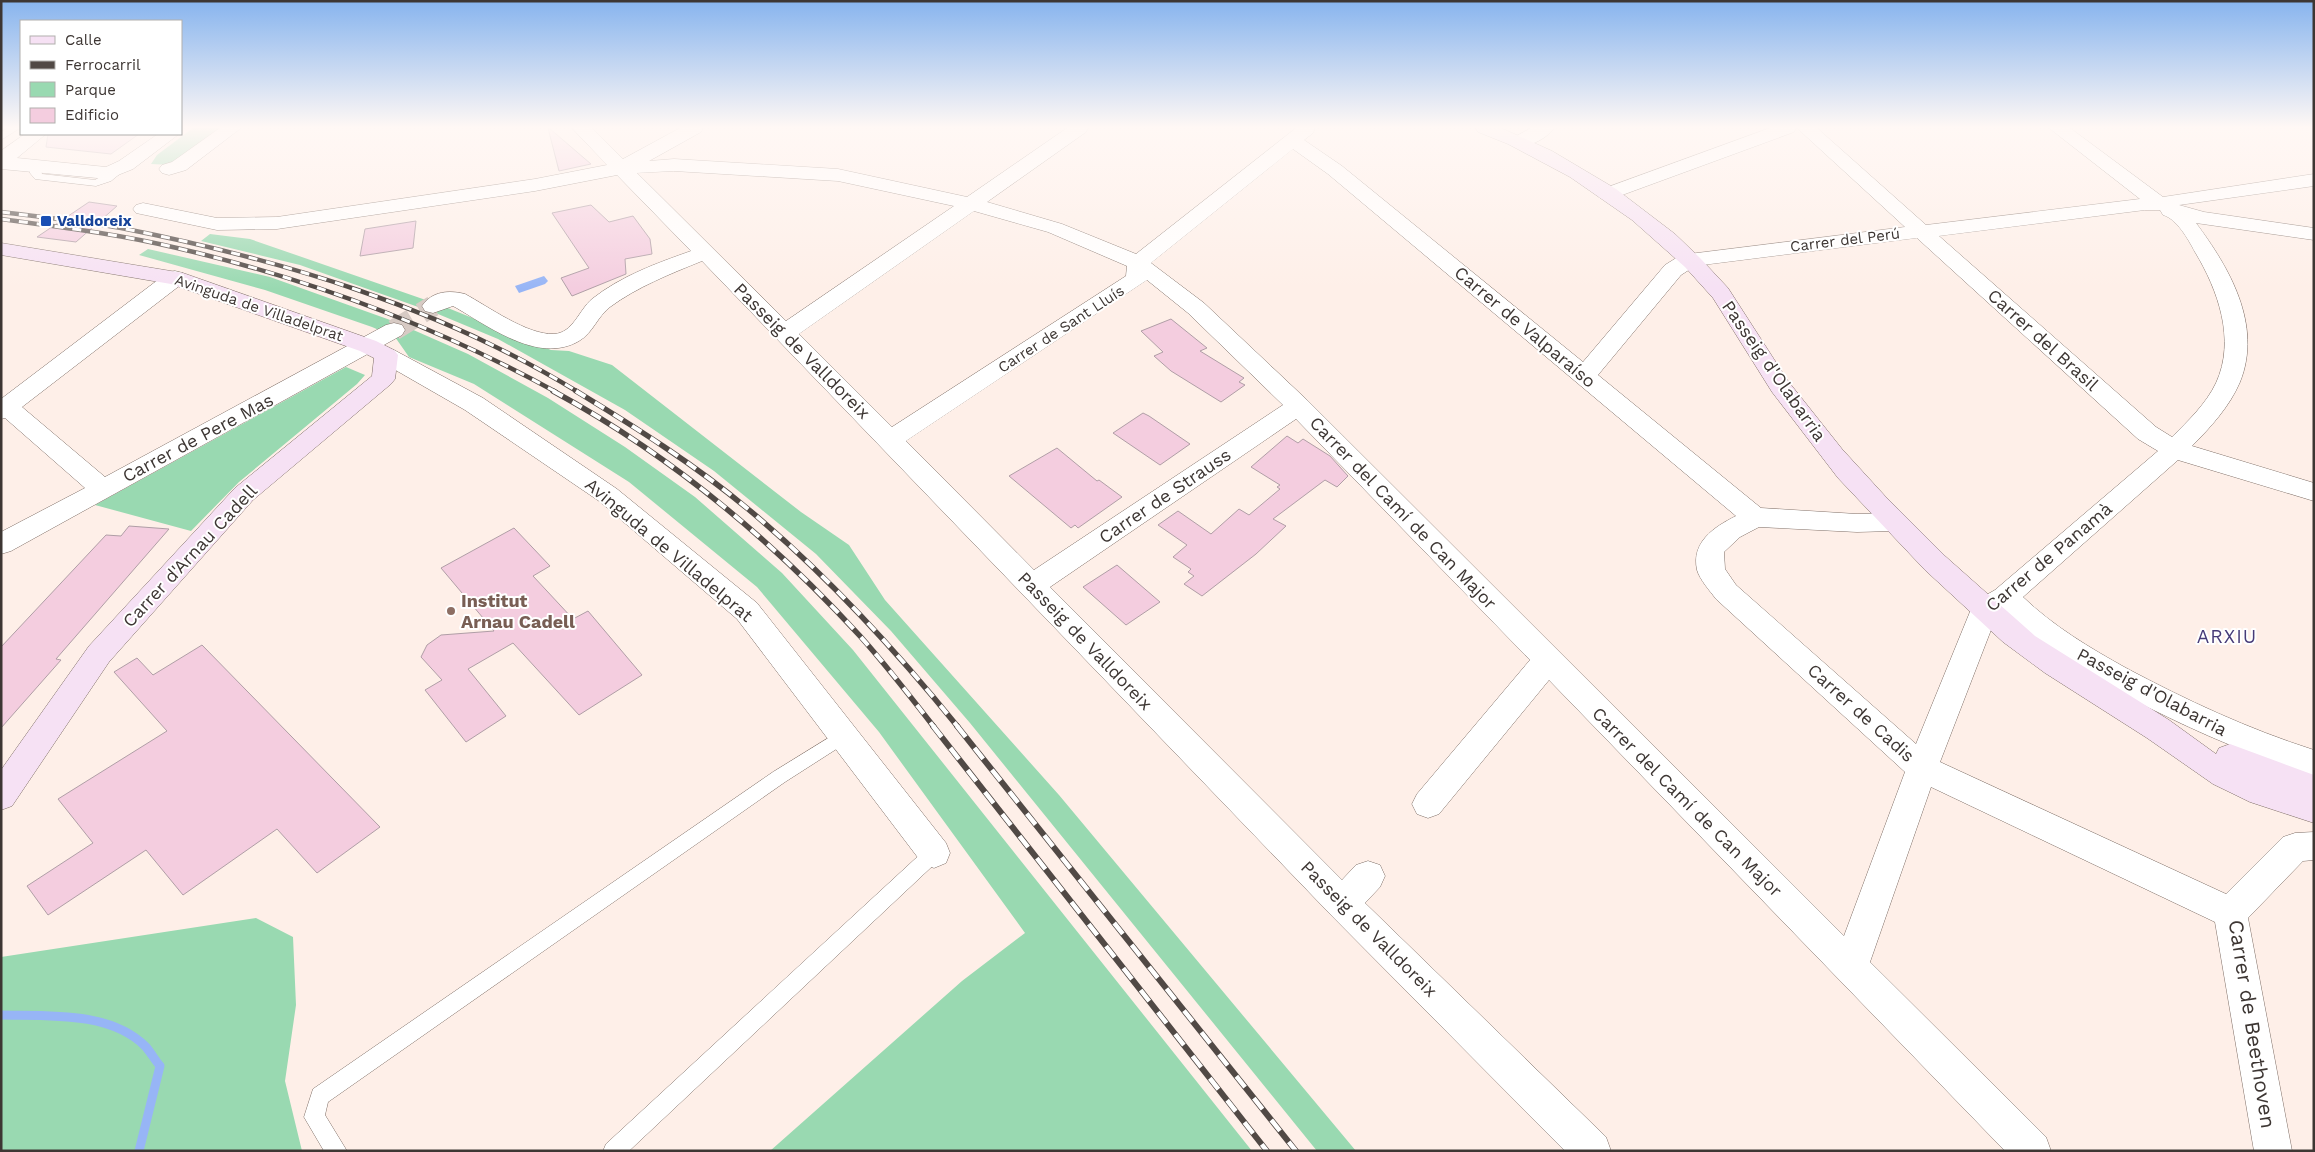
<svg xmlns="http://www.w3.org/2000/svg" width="2315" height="1152" viewBox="0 0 2315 1152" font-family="'Work Sans',sans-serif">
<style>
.green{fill:#99d9b1}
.water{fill:#97b5f6}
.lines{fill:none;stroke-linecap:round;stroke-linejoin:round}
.stream{stroke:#97b5f6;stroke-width:9}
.building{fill:#f4cddf;stroke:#b09ea6}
.street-tunnel{stroke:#d7cac4;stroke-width:21;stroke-dasharray:21 11;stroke-linecap:butt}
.lane-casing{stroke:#7e6e66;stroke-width:1}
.street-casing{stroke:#7e6e66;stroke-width:1}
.secondary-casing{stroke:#7e6e66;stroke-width:1}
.lane{fill:#fff;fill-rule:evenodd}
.street{fill:#fff;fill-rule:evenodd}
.secondary{fill:#f6e1f4;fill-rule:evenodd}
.rail-far2-casing{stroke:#514945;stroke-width:4.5}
.rail-far1-casing{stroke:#514945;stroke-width:5.5}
.rail-casing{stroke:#514945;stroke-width:6}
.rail-far2{stroke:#fff;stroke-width:3;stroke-dasharray:9;stroke-linecap:butt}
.rail-far1{stroke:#fff;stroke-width:4;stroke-dasharray:11;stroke-linecap:butt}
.rail{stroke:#fff;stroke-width:4.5;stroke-dasharray:14;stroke-linecap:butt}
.transit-dot{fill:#1a4fb4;stroke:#fff;stroke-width:2}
.education-dot{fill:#8d6e63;stroke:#fff;stroke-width:2}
.labels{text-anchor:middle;stroke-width:4;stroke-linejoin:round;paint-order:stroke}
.far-transit-label{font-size:15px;font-weight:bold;fill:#164399;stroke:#fff;text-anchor:start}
.far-street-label{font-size:15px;fill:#3d3633;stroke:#fff}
.street-label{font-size:18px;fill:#3d3633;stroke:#fff}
.education-label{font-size:18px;font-weight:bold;fill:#785e54;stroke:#fff;text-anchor:start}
.neighbourhood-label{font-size:19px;letter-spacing:1px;fill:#473b78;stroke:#fff}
.near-street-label{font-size:21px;fill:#3d3633;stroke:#fff}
</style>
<rect width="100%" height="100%" fill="#feefe8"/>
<!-- green -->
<path class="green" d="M193,128H228L180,163L172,165L151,164L157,155Z
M210,234L250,239L443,306L551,350L569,351L612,365L801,512L849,545L885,600L1059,795L1356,1151H1317L970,723L891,631L816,554L714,471L625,410L498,339L438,314L300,265L201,241Z
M148,249L270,277L393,321L468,354L548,398L625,447L695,497L782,573L853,650L1252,1151H770L962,981L1025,933L879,732L757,587L629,482L474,384L409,357L395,337L372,327L265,290L139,255Z
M346,367L365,375L357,384L239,482L191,531L95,505Z
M256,918L293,937L296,1005L285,1081L302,1151H1V957Z"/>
<!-- water -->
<path class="water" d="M544,276L548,281L545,284L519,293L515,286Z"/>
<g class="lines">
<!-- stream -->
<path class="stream" d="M1,1015C47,1016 111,1011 146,1047C151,1053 155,1060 160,1066L139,1151"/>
</g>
<!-- building -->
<path class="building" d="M548,128H549L591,164L559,171Z
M48,134H139L111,154L46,147Z
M89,202L117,206L76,242L37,237Z
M591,205L609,222L633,216L650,239L652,254L625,259L626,274L572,296L561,278L589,268L552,213Z
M416,221L413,248L360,256L365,229Z
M1171,319L1207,348L1200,351L1244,378L1239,382L1245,385L1221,402L1171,371L1154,356L1163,352L1141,331Z
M1143,413L1149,416L1190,444L1160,465L1113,433Z
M1287,436L1298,443L1303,439L1330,456L1348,476L1337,487L1325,480L1273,519L1286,526L1256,554L1202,596L1184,584L1194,576L1188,572L1191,569L1173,557L1187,545L1158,525L1178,511L1211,534L1239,509L1249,515L1280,489L1277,487L1280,485L1251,467Z
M1057,448L1097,481L1099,480L1122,497L1078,528L1075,525L1071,528L1009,476Z
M129,526L169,529L56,659L61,660L1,728V647L106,535L121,536Z
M514,528L550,566L533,576L573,619L588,611L642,675L579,715L513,643L468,669L506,716L466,742L425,690L442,680L421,657L427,645L441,635L494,631L441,568Z
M1117,565L1160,602L1126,625L1083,587Z
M202,645L380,827L317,873L277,829L183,895L146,850L48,915L27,886L93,843L58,799L167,731L114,672L137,658L153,675Z"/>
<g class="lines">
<!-- street-tunnel -->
<path class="street-tunnel" d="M394,330L433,306"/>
<defs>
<path id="lane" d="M8,128H20L1,140V132Z
M30,163L40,167L42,174L95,180L118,166L122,165L127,168L111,181L96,186L35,179L30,173V170L25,166Z
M843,729L849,731L851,736L849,741L785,782L328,1102L325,1115L347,1151H324L304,1117L313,1089L773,772Z
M934,845L940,847L943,853L940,859L629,1151H603L606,1144L928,847Z"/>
<path id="street" d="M220,128H241L186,170L169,175L162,173L159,169L162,165L172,162Z
M572,128H592L623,159L680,128H703L701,132L649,161L674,159L838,169L967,197L1067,128H1088L1086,132L987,202L1062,224L1136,254L1296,128H1315L1313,133L1304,140L1342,166L1583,362L1665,265L1681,255L1905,227L1797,128H1817L1926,225L2140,199L2049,128H2070L2163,197L2314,174V186L2179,205L2204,212L2314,228V240L2196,223C2229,267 2263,325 2240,382C2230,406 2210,428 2192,446L2314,483V501L2178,460L2023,597C2053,626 2090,648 2126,668C2186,700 2248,729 2314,750V776C2241,752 2172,722 2105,684C2069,663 2033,642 2003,612L1996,617L1940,762L2226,894L2283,837L2295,833L2314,832V860L2303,861L2248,918L2292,1151H2254L2215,922L1931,787L1870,962L2046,1137L2051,1151H2005L1549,680L1439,814L1428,818L1417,814L1412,804L1417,794L1530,660L1296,419L1050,587L1342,880L1356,865L1368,861L1380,865L1385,876L1380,887L1365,903L1606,1137L1611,1151H1565L1331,915L702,261C670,274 637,287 610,307C597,317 593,333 579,341C538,365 487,325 453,306L433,313L425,311L422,306C432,291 449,290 465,294C489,307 527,335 554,334C573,333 579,310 592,299C621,276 657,263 691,251L617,175L535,191L277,229L217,230L136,213L133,209L136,205L143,203L217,218L277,217L535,179L607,165ZM1293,149L1328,174L1736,516C1714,527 1691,542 1697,570C1700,580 1710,591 1716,599L1905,772L1844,936L1307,400L1204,303L1151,263ZM674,171L838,181L954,206L786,321L637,173ZM2145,210H2160L2163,215C2177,219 2188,239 2195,252C2218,290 2236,340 2216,383C2206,404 2188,421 2172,437L2156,427L1939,236ZM974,211L1048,232L1127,266L1126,276L892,427L799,334ZM1917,238L2138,439L2158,451L1995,590L1974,602L1916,744L1736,585L1725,569L1724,552L1740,537L1759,527L1857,532L1893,531L1902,529L1906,522L1902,515L1893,513L1857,514L1761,508L1598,375L1681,275L1695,266ZM1147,280L1188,313L1283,405L1034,570L906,441Z
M1531,128H1554C1547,139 1526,149 1513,146L1510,142L1513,138Z
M1770,128H1796L1794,132L1614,198L1607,200L1600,198L1597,194L1600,190Z
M25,134H46L17,158L106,167L119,161L158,134H179L133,169L108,179L1,169V151Z
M175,271L183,273L186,278L183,283L22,407L105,477L386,325L394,323L402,325L405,330L402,335L11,551L1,554V532L85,488L5,418L1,419V399L167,273Z
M386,348L394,350L483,398L617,489L757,603L946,843L950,853L946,863L934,868L922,863L737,619L599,501L465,410L378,360L374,355L378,350Z"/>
<path id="secondary" d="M1476,128H1501L1552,151L1616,189L1675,234L1700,258L1728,288L1788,381L1842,449L1885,496L1945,556L2035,636L2169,720L2216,754L2219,748L2230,744L2314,775V823L2250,802L2213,784L2147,738L2045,673L2003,642L1925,570L1838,478L1772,392L1713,298L1685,267L1632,220L1570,177L1508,144L1478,132Z
M1,243L183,273L376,341L394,350L398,355L395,379L391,384L253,500L109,662L12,806L1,810V770L89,646L235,488L372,376L374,358L360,351L171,284L1,255Z"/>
</defs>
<!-- lane casing -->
<use href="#lane" class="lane-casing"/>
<!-- street casing -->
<use href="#street" class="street-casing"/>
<!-- secondary casing -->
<use href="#secondary" class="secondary-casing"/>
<!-- lane -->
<use href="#lane" class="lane"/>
<!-- street -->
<use href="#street" class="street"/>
<!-- secondary -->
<use href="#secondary" class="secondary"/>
<defs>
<path id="rail-far2" d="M1,212C41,217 82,221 121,228C279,259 440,307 578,392
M1,219C60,227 119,234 177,248C310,279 436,326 556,392"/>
<path id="rail-far1" d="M553,391C669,454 770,538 860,636C886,665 910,696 934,727
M576,391C635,427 694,464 748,509C826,574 894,648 958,727"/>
<path id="rail" d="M933,726L1267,1151
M957,726L1296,1151"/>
</defs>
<!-- rail-far2 casing -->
<use href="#rail-far2" class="rail-far2-casing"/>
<!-- rail-far1 casing -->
<use href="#rail-far1" class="rail-far1-casing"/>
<!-- rail casing -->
<use href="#rail" class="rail-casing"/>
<!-- rail-far2 -->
<use href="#rail-far2" class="rail-far2"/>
<!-- rail-far1 -->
<use href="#rail-far1" class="rail-far1"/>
<!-- rail -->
<use href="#rail" class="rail"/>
</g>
<!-- sky -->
<linearGradient id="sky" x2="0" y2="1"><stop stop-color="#87b4ee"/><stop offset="0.44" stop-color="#fff8f5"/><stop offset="1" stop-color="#fff8f5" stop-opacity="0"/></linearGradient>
<rect width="2315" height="289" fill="url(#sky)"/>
<!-- markers -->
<rect class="transit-dot" x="40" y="215" width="12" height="12" rx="2.5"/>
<circle class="education-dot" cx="451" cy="611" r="5"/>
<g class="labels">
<!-- far-transit labels -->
<g class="far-transit-label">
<text x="57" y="226">Valldoreix</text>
</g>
<!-- far-street labels -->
<g class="far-street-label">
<text transform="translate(1845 240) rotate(-7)" y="5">Carrer del Perú</text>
<text transform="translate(259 308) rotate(19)" y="5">Avinguda de Villadelprat</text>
<text transform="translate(1061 329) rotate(-33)" y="5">Carrer de Sant Lluís</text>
</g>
<!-- street labels -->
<g class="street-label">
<text transform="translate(1525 327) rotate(40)" y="6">Carrer de Valparaíso</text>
<text transform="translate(2043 340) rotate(42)" y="6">Carrer del Brasil</text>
<text transform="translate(802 351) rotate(45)" y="6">Passeig de Valldoreix</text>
<text transform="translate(1774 371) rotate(55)" y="6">Passeig d'Olabarria</text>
<text transform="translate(198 438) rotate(-28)" y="6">Carrer de Pere Mas</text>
<text transform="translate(1165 496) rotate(-34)" y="6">Carrer de Strauss</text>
<text transform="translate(1403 513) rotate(46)" y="6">Carrer del Camí de Can Major</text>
<text transform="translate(669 550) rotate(40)" y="6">Avinguda de Villadelprat</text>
<text transform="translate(190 556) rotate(-47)" y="6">Carrer d'Arnau Cadell</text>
<text transform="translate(2049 557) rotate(-40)" y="6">Carrer de Panamà</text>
<text transform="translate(1085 641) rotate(46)" y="6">Passeig de Valldoreix</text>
<text transform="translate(2152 692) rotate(28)" y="6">Passeig d'Olabarria</text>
<text transform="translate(1861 713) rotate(42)" y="6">Carrer de Cadis</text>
<text transform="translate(1687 802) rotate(45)" y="6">Carrer del Camí de Can Major</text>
<text transform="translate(1369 929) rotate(45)" y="6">Passeig de Valldoreix</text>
</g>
<!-- education labels -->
<g class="education-label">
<text x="461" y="607">Institut<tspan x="461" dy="21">Arnau Cadell</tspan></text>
</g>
<!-- neighbourhood labels -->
<g class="neighbourhood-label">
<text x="2227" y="643">ARXIU</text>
</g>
<!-- near-street labels -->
<g class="near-street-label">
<text transform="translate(2252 1024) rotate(81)" y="7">Carrer de Beethoven</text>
</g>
</g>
<!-- border -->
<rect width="2315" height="1152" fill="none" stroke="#3d3633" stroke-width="5"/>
<!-- legend -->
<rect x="20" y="20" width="162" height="115" fill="#ffffff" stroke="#b1afad"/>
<rect x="30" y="36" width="25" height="8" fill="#f6e1f4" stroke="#b1afad"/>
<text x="65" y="45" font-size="15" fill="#3d3633">Calle</text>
<rect x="30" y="61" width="25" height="8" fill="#514945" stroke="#b1afad"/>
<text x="65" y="70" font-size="15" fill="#3d3633">Ferrocarril</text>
<rect x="30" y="82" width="25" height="15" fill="#99d9b1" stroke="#b1afad"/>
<text x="65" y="95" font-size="15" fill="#3d3633">Parque</text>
<rect x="30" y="108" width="25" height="15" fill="#f4cddf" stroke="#b1afad"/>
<text x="65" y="120" font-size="15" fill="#3d3633">Edificio</text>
</svg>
